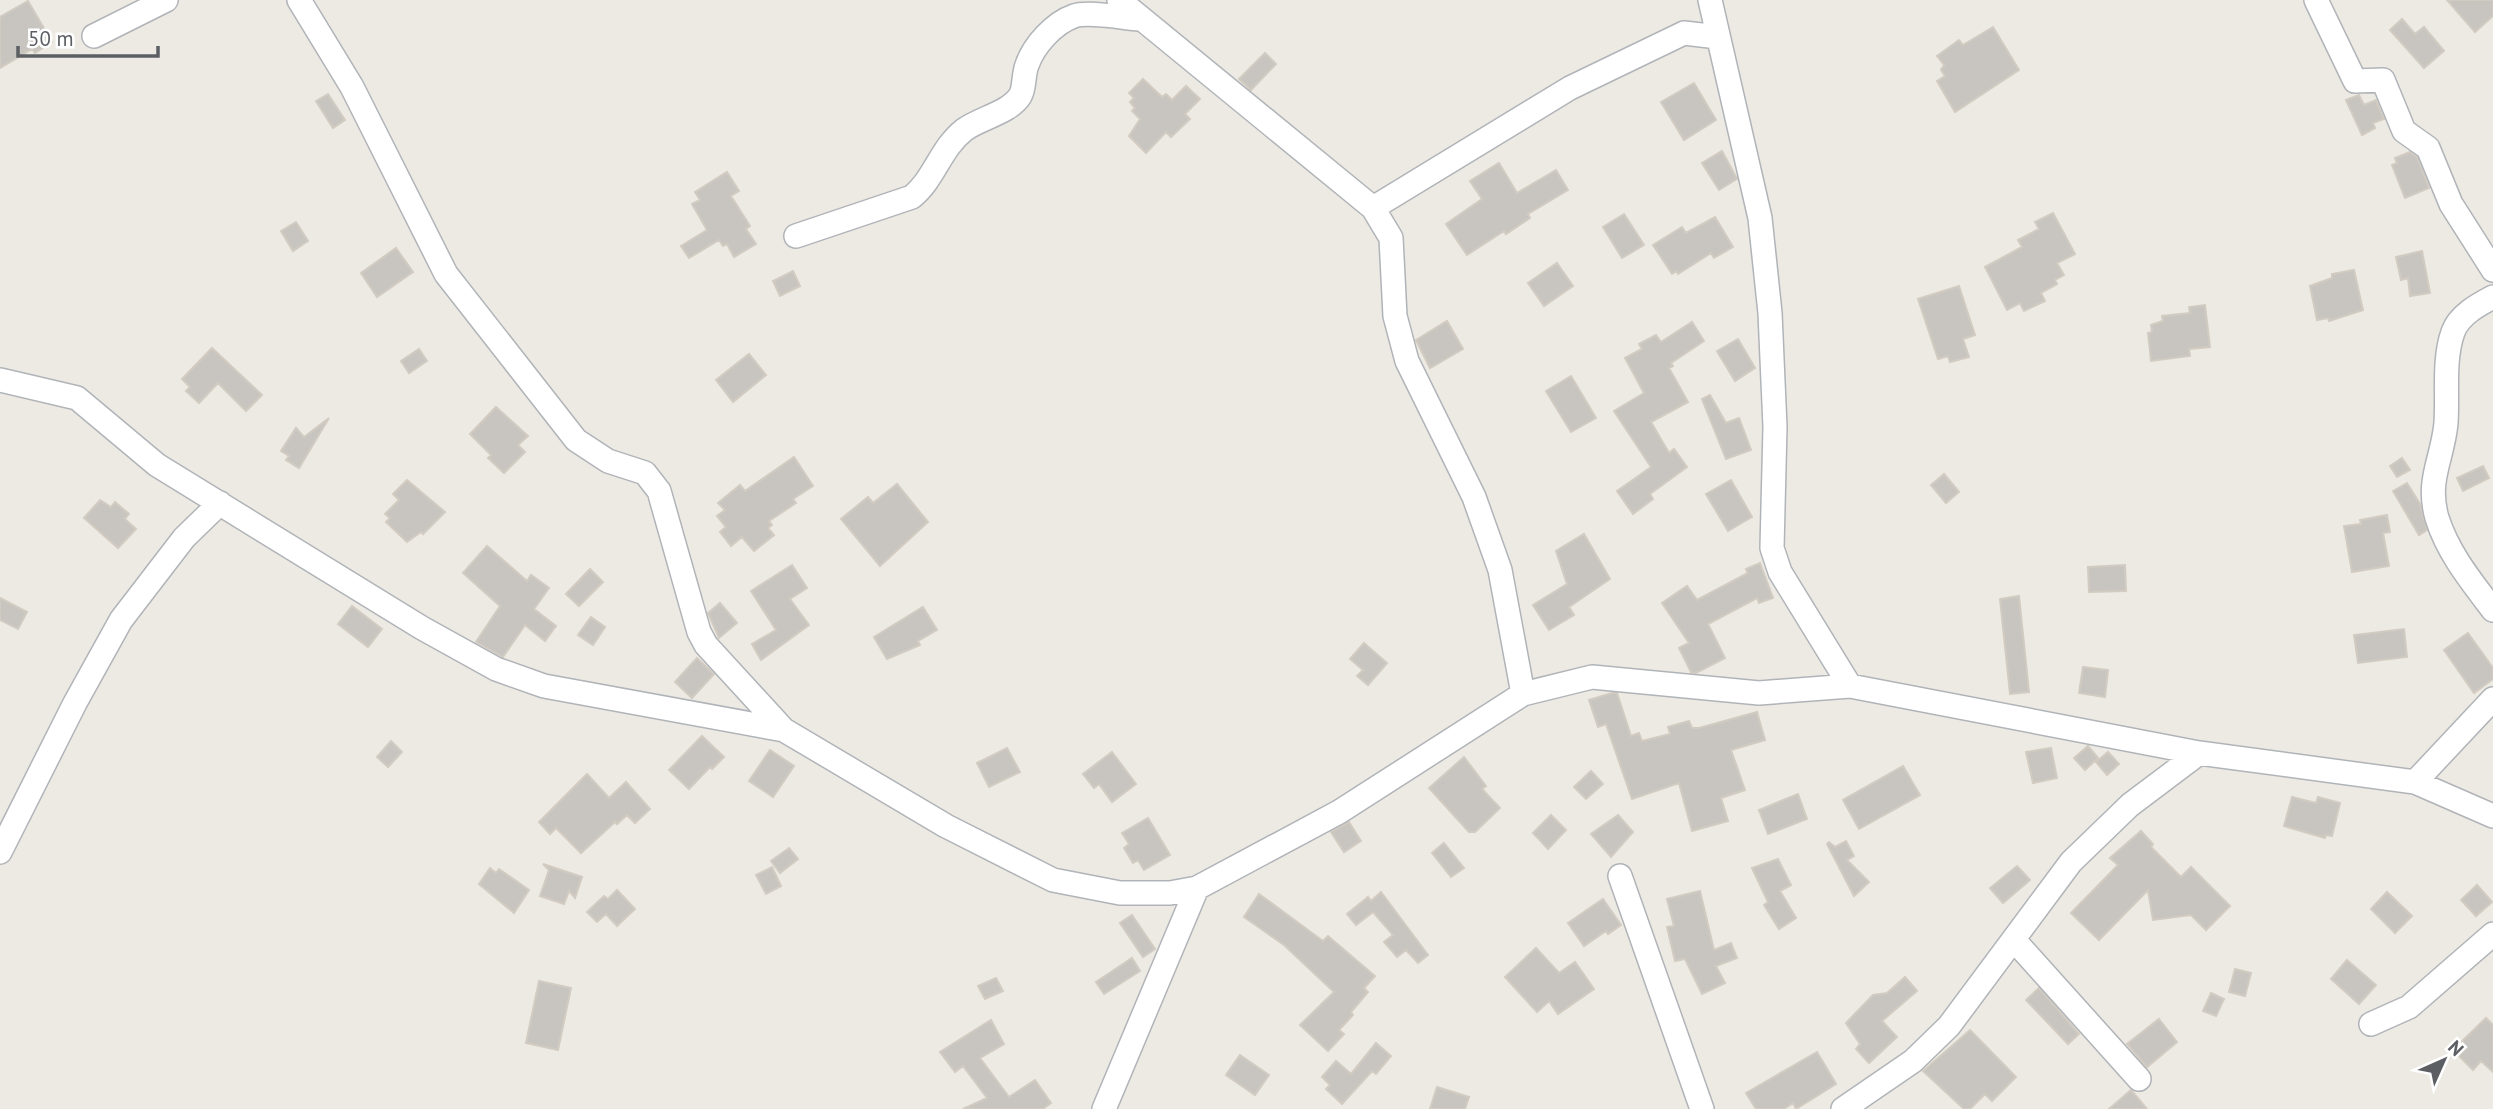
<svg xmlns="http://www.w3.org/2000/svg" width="2493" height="1109" viewBox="0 0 2493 1109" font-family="'PT Sans',sans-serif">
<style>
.building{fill:#c8c5c0;stroke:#d2cbc1;stroke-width:2}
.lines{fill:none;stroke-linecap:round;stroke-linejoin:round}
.minor-casing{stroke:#b0b4b8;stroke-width:26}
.minor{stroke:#fff;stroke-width:23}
</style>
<rect width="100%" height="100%" fill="#edeae3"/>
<!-- building -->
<path class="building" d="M2447,0H2493V16L2475,32Z
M28,1L52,42L35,53L32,49L0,68V17Z
M2402,19L2415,34L2424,27L2444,51L2424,68L2390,30Z
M1993,27L2019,70L1955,112L1937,81L1945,76L1941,70L1944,65L1937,56L1959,40L1963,45Z
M1265,53L1276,64L1251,90L1239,79Z
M1143,79L1162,97L1166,94L1172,100L1186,86L1200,99L1185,114L1190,119L1171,137L1166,132L1146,153L1129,136L1140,119L1132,111L1135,108L1130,102L1134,98L1129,93Z
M1694,83L1716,120L1684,140L1661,102Z
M328,94L345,120L333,128L316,101Z
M2359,95L2364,105L2376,100L2384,119L2373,123L2375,128L2362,135L2346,100Z
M1722,151L1737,179L1719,190L1702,163Z
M2410,152L2417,157L2429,188L2405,198L2392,165L2397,163L2395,158Z
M1499,163L1517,193L1556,170L1568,190L1528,214L1530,218L1506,234L1504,231L1467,255L1446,224L1482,199L1470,181Z
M727,172L739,191L731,196L750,226L746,229L756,244L734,257L727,244L723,246L719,240L689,258L681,246L707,230L692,204L700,200L695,192Z
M2053,213L2075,254L2057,263L2064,275L2055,280L2057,284L2041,293L2045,301L2024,311L2020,303L2007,310L1985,267L2022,247L2018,240L2039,229L2035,222Z
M1624,214L1644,245L1622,258L1603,227Z
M1715,217L1733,247L1714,258L1711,253L1678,274L1677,271L1672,274L1653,245L1682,227L1686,233Z
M296,222L308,241L293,251L281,231Z
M396,248L413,272L377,297L361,273Z
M2422,251L2430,293L2410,296L2408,278L2401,280L2396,257Z
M1557,263L1573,286L1544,306L1528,283Z
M2354,270L2363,310L2329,321L2328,318L2317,320L2310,286L2332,278V274Z
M793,271L800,286L780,296L773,281Z
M1959,286L1975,335L1963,339L1969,357L1950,362L1948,356L1938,359L1918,299Z
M2205,305L2210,347L2189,349L2190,356L2151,361L2148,333L2152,332L2151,325L2163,321L2162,316L2190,313L2189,307Z
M1447,321L1463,349L1430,368L1416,340Z
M1692,322L1704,341L1671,363L1673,366L1669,368L1688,402L1651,422L1669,453L1674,449L1687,467L1650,494L1653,499L1633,514L1617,491L1651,467L1614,411L1644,393L1625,358L1642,349L1639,344L1656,335L1661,342Z
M1738,339L1755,368L1735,381L1717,351Z
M212,348L262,395L246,411L218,383L199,403L186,391L190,387L182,379Z
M419,349L427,361L409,373L401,361Z
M749,354L766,375L733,402L716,380Z
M1571,376L1596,418L1571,432L1546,391Z
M1710,395L1726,423L1739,418L1751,450L1726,459L1702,399Z
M496,407L528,436L518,445L525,452L504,473L488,458L491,455L470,434Z
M329,418L299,468L286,460L289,456L281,451L296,428L304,437Z
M794,457L813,486L793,499L796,503L769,521L772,525L768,528L774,535L754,551L742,537L731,546L720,532L726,527L717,516L725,510L718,503L740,485L745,491Z
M2402,458L2410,470L2397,477L2390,466Z
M2483,466L2489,478L2463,491L2457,478Z
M1944,474L1959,492L1946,503L1931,485Z
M407,480L445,512L423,534L421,532L407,542L386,522L390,518L385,514L399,500L393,494Z
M1731,480L1752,517L1728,531L1706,494Z
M2407,483L2420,504L2427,530L2419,535L2393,491Z
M897,484L928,522L880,566L841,519L868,497L873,503Z
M100,500L111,507L115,502L129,514L125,519L136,529L118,548L84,518Z
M2387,515L2390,532L2383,533L2389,566L2352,572L2344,526L2361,524L2360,520Z
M1584,534L1610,579L1569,607L1574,615L1549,630L1533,605L1567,584L1556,551Z
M487,546L527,581L531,575L549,588L534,609L556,626L545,641L525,625L503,657L476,642L500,606L463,573Z
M1760,563L1773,598L1759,603L1757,598L1708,624L1725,658L1696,673L1691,672L1679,648L1689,643L1662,603L1687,586L1697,600L1748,573L1746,569Z
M792,565L807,588L790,599L809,625L761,660L752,644L776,630L751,591Z
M2125,565L2126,591L2089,592L2088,567Z
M590,569L603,582L579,606L566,594Z
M2019,596L2029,692L2010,694L2000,599Z
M0,598L27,612L18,629L0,620Z
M720,603L737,623L719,638L708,613Z
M352,606L382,629L368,647L338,624Z
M923,607L937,630L918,641L920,645L887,659L874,637Z
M591,617L605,627L593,645L578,635Z
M2404,629L2407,657L2358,663L2354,635Z
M2468,633L2493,668V679L2474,693L2444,650Z
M1364,643L1387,663L1368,685L1357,676L1363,670L1350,659Z
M697,658L714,674L692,698L675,682Z
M2083,667L2108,670L2105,697L2079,693Z
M1612,693H1617L1631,736L1639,733L1642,741L1670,734L1668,727L1689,721L1692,728H1699L1757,712L1765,740L1731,750L1745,790L1721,798L1728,821L1692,831L1679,783L1632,799L1606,724L1598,727L1589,700Z
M702,736L724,757L712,769L710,767L689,789L669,770Z
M391,741L402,752L388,767L377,757Z
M2088,746L2098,758L2085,770L2074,758Z
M1007,748L1020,772L989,787L977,763Z
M2051,748L2057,778L2033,783L2026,752Z
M770,750L794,766L773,797L749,781Z
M1112,752L1136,784L1112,802L1099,784L1094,788L1083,774Z
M2108,752L2119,764L2107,775L2096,762Z
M1464,757L1486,786L1482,789L1500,808L1475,832H1469L1429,788Z
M1903,766L1920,795L1859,829L1843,800Z
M1591,771L1603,784L1586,799L1574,787Z
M587,774L609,798L626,782L650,809L635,823L627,815L617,824L615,822L581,853L556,828L550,834L539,822Z
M1798,794L1807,819L1768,834L1759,810Z
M2292,797L2316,803L2318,797L2340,803L2332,836L2326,835L2325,838L2284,826Z
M1551,815L1566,830L1548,849L1533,833Z
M1618,815L1633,832L1611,857L1591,834Z
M1148,818L1170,855L1144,870L1138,860L1133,863L1124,848L1129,844L1122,833Z
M1349,822L1361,841L1344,852L1331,832Z
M2141,831L2153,844L2151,847L2181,877L2191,867L2230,906L2206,930L2191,915L2153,920L2148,890L2099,940L2071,913L2118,865L2110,858Z
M1846,841L1854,856L1847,860L1869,882L1854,896L1827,844L1829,842L1835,847Z
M1444,843L1464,868L1451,877L1432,853Z
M789,848L798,859L780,873L771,861Z
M1778,859L1791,885L1780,891L1796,918L1779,929L1764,905L1768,902L1752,868Z
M543,864L582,877L575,898L569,891L564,904L540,896L549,870Z
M2017,866L2030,880L2003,903L1990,888Z
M772,867L781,886L766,894L756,875Z
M490,868L496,873L499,869L529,890L514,913L479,884Z
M2477,885L2492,902L2476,916L2461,900Z
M617,890L635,909L617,926L606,914L597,922L587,912L604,896L608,899Z
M1700,891L1714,950L1731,943L1737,958L1716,966L1725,983L1702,994L1685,959L1675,961L1667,927L1674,926L1667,899Z
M1381,892L1428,955L1418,963L1406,950L1397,957L1384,942L1393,935L1373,912L1356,925L1347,914L1368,897L1371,901Z
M2387,892L2412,916L2395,933L2371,909Z
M1259,894L1323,941L1328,936L1375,976L1364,988L1368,992L1351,1012L1353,1015L1339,1030L1344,1034L1328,1051L1300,1025L1334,992L1284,945L1244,917Z
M1603,899L1621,925L1608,934L1606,931L1584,946L1568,923Z
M1132,915L1155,949L1143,957L1120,923Z
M1536,948L1559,973L1575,962L1594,989L1558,1014L1549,1001L1537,1012L1505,977Z
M1132,958L1140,971L1104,994L1096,982Z
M2347,960L2376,985L2359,1004L2331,979Z
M2235,969L2251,973L2245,996L2229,992Z
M1905,977L1917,991L1882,1021L1897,1037L1869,1063L1856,1049L1860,1044L1846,1023L1873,995L1887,993Z
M996,978L1003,991L985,999L978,986Z
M539,981L571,988L558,1050L526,1043Z
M2039,988L2079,1034L2068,1044L2026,1000Z
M2211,993L2224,999L2216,1016L2203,1011Z
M2486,1018L2493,1025V1072L2481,1061L2473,1070L2453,1050Z
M2159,1019L2177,1042L2147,1067L2127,1044Z
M991,1020L1004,1044L980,1058L1009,1097L1035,1080L1051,1103L1043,1109H963L987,1098L963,1066L955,1072L940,1052Z
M1970,1030L2016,1077L1992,1101L1985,1094L1970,1109H1964L1923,1071Z
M1376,1043L1391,1056L1376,1074L1372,1071L1342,1104L1326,1089L1330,1085L1322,1077L1336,1061L1351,1074Z
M1817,1052L1836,1084L1796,1109L1793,1103L1784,1109H1756L1746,1093Z
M1240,1055L1269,1075L1255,1095L1226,1075Z
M1437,1087L1469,1097L1465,1109H1430Z
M2131,1090L2147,1109H2109Z"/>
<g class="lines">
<defs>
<path id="minor" d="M299,0L352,87L446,274L576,440L608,461L645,473L659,491L699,632L706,645L784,730
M1119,0L1373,208L1391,238L1395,316L1407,361L1474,497L1500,570L1523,694
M1710,0L1760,218L1770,313L1775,427L1772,548L1780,572L1850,686
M2316,0L2355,81L2383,80L2404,131L2428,148L2451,204L2493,270
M94,36L166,0
M1373,208L1570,88L1684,33L1718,37
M796,236L912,197C935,178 940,149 964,130C980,118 1009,113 1020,96C1025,88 1023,75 1027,65C1034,45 1054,23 1074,16C1088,11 1124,18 1139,19
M2493,297C2478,305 2459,315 2453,332C2443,360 2448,394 2446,423C2443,458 2426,480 2437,518C2448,553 2471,581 2493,610
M0,380L77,398L157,465L422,628L496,669L544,686L784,730L946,826L1053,880L1120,893H1170L1197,888L1339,812L1523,694L1592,677L1759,693L1850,686L2199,753L2415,782L2493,816
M2415,782L2493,699
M0,852L75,703L121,620L184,538L220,503
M1620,876L1702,1109
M2014,940L2139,1079
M2371,1024L2409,1007L2493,934
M1104,1109L1197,888
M1843,1109L1913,1061L1949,1026L2071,862L2130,805L2199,753"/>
</defs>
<!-- minor casing -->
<use href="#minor" class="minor-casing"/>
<!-- minor -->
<use href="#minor" class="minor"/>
</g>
<!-- north arrow -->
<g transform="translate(2444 1060) rotate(45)" stroke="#ffffff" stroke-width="5" paint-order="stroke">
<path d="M0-5L12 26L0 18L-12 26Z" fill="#5b5f63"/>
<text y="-10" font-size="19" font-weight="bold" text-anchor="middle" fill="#5b5f63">N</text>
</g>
<!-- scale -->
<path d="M18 46v10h140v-10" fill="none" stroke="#5b5f63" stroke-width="3.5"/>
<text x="28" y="46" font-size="21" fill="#5b5f63" stroke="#ffffff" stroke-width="5" paint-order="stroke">50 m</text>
</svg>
